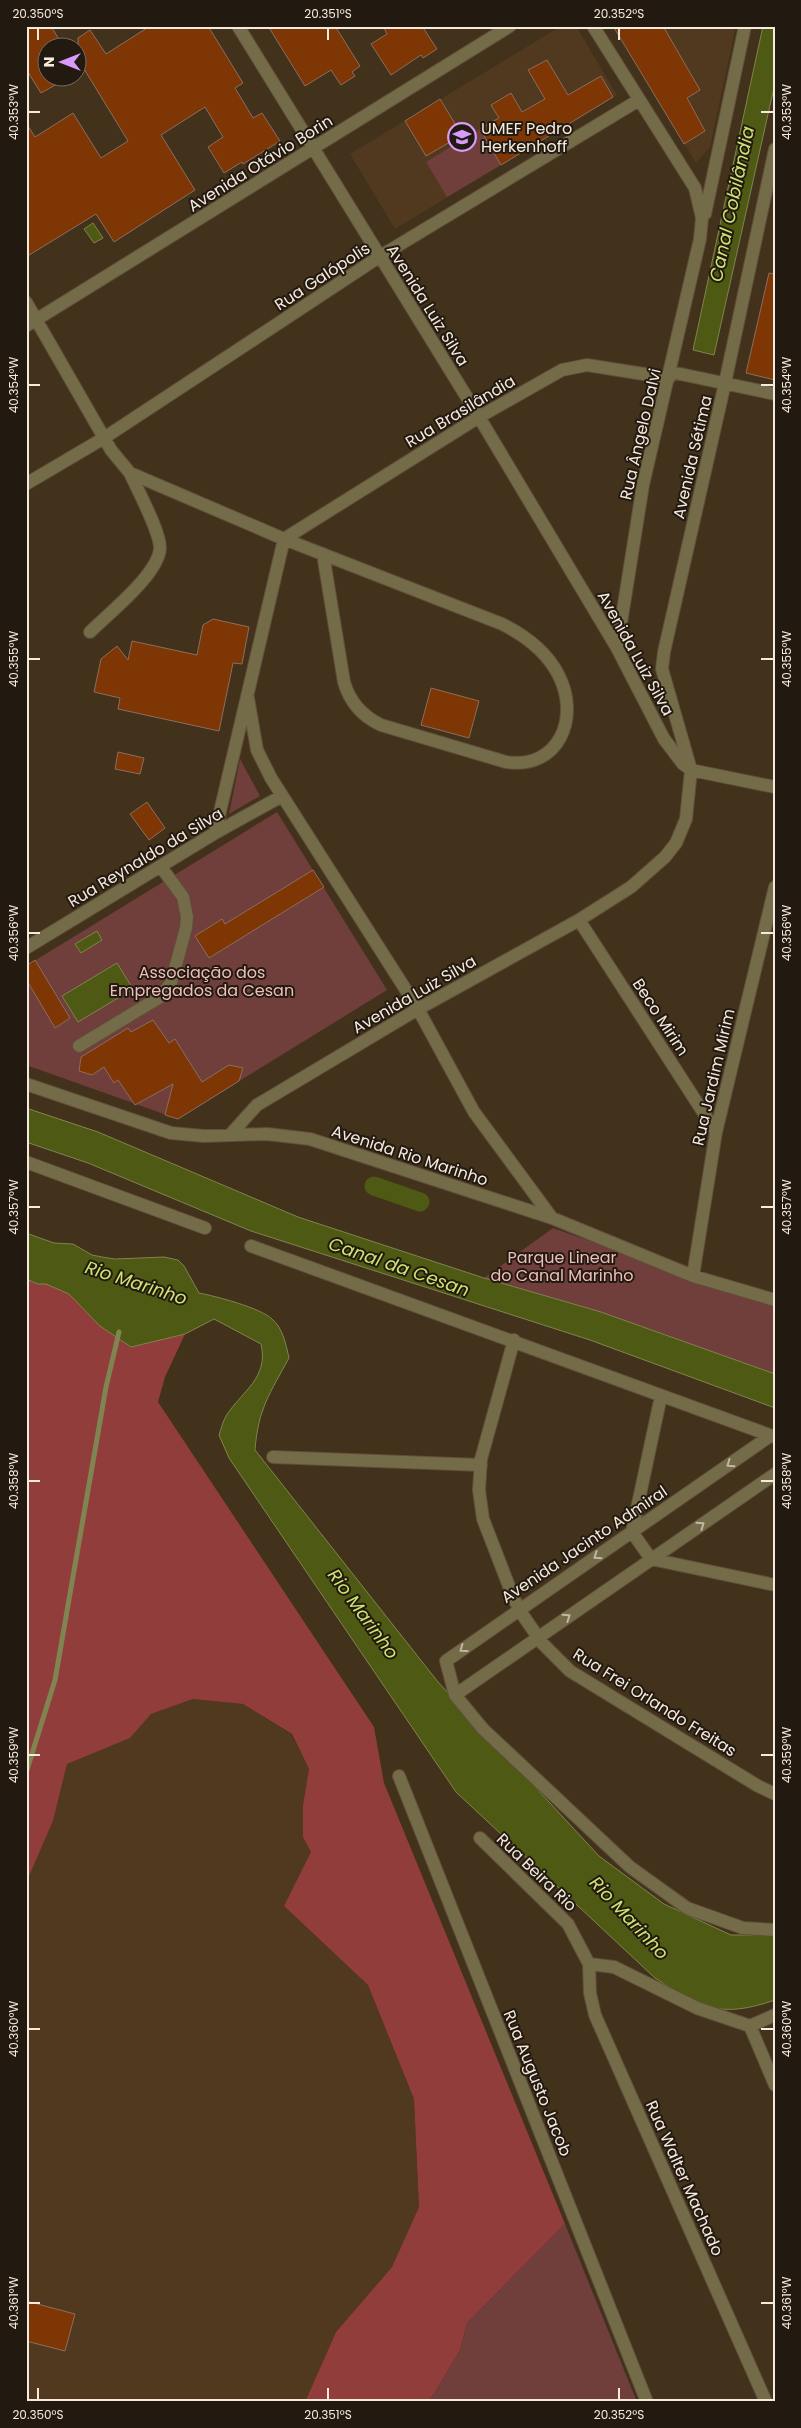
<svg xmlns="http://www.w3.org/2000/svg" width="801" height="2428" viewBox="0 0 801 2428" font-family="Poppins,sans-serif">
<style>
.built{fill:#50391e}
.green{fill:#703e3b}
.forest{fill:#913d3b}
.water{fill:#4e5913;stroke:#808450}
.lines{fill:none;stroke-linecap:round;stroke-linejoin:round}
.stream{stroke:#808450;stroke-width:5}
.canal{stroke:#4e5913;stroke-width:19}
.building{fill:#7e3604;stroke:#8b6e60}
.minor-casing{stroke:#5f4f3a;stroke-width:14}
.minor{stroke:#746b48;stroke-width:12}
.oneway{stroke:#c2b7a1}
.ticks{fill:none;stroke:#f6eadd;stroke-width:2}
.labels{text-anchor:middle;stroke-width:4;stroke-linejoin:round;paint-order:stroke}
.poi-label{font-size:16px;fill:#f6eadd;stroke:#221a11;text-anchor:start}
.street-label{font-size:16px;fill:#f6eadd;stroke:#221a11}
.park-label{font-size:16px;fill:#f0beba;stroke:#221a11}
.water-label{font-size:18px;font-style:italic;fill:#cfe470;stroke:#221a11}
.neatline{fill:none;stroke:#f6eadd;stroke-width:2}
.ticks-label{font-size:12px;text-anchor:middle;fill:#f6eadd}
</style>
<rect width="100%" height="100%" fill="#42311b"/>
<!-- built -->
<path class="built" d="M561,26H576L617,95L395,229L350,154Z
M613,26H736L710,147L696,163Z
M193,1699L243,1704L291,1734L309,1769L303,1805L312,1852L284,1906L368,1985L414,2099L419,2207L392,2267L336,2332L305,2402H26V1883L53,1821L67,1764L130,1738L151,1714Z"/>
<!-- green -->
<path class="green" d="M480,129L501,165L447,197L426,162Z
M240,759L260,796L229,814Z
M277,812L387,990L178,1119L26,1065V966Z
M553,1228L775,1306V1374L601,1312L484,1278Z
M565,2224L637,2402H427L434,2394L460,2350L467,2323Z"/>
<!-- forest -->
<path class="forest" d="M26,1279L38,1284H46L69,1294L100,1326L131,1347L185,1334L165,1377L158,1402L374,1727L384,1783L565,2224L467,2323L460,2350L434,2394L427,2402H305L336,2332L392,2267L419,2207L414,2099L368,1985L284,1906L311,1852L303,1837V1805L309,1769L292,1734L243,1704L193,1699L151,1714L130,1738L67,1764L53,1821L26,1883Z"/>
<!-- water -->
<path class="water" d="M763,26H775V83L714,355L693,350Z
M93,223L103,238L94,243L84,229Z
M97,931L102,940L81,953L75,944Z
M117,963L133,989L78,1022L62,996Z
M26,1108L98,1132L298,1217L484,1278L601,1312L775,1374V1408L590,1340L251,1231L88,1163L26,1142Z
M26,1233L54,1243L73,1244L92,1255L102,1257L115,1259L164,1257L178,1260L184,1266L199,1293C215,1296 261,1308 272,1319C283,1328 286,1345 289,1358C270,1393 258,1409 255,1450L438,1682L599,1856L664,1904L731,1935H775V2000C720,2019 701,2008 655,1978L456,1792L229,1458L219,1435C221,1429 223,1421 226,1416C242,1391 269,1378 261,1344L214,1319L185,1334L131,1347L100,1326L69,1294L46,1284H38L26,1279Z"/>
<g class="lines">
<!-- stream -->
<path class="stream" d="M26,1773L55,1680L106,1387L119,1332"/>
<!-- canal -->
<path class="canal" d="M374,1186L420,1202"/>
</g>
<!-- building -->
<path class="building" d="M26,26H51L64,48H48V78H53L57,84L41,93L26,69Z
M150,26H208L243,83L235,88L253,118L262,113L280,141L243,164L242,162L224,173L208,147L223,137L205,107L161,135L195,190L114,242L96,214L26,257V123L35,137L73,113L101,158L128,141L78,59V38L90,30L106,54Z
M268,26H335L360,66L352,72L355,76L341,85L331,70L305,86Z
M383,26H422L437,49L423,58L421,55L391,75L371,44L387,34Z
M613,26H663L700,90L687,98L705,131L684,144Z
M547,60L568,95L601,76L613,97L501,165L480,129L499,118L491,105L511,93L522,112L545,99L528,70Z
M440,99L462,135L426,156L405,121Z
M769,273L775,274V380L746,373Z
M213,619L249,627L242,664L233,663L219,731L118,709L120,698L94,692L101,659L117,646L128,660L132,641L197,655L203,625Z
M431,688L479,701L469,738L421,725Z
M118,752L144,758L140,774L115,769Z
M147,802L165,828L149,840L130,814Z
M313,870L324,887L209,958L195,936L222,919L225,924Z
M35,960L70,1018L55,1028L26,979V966Z
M153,1020L169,1043L175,1039L202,1082L229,1065L243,1068L239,1081L178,1119L165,1115L173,1084L135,1105L118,1080L114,1083L104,1067L92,1075L79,1071L81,1057L128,1028L131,1032Z
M26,2301L75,2314L65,2351L26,2341Z"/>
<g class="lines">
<defs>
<path id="minor" d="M238,26L479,417L617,648L664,739L683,764L691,770L775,787
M593,26L695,188L702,218L700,239L643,485L617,648
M705,214L745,26
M26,302L111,450L130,473L284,539L502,624C524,635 546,651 558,674C581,717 559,770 506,762L381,725C362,716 350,703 344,682L323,554
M26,326L510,26
M671,372L775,394
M26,484L104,438L379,257L639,100
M284,539L479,417L562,370L587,365L669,378
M90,632C108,614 159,574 160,548C160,531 138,491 130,473
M248,698L257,750L271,778L418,1009L474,1112L552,1218
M215,833L284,539
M579,920L716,1132
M26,948L215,833L282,796
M79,1046L160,997L171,983L186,928L187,917L183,897L161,867
M26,1084L171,1133L204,1136L267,1134L310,1139L552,1218L693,1276L775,1300
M230,1135L257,1105L418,1009L579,920L631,887L665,857L676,843L686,819L691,770L662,669L664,652L725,383L775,149
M26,1162L205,1228
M251,1246L775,1437
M693,1276L716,1132L775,887
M514,1340L481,1459L479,1490L483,1519L514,1599L522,1614L542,1643L570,1671L758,1786L775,1794
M661,1396L632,1532L651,1559L775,1585
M770,1436L446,1661L455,1695L483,1729L630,1867L687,1908L743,1928L775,1930
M273,1457L481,1465
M455,1695L775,1474
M399,1776L647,2402
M480,1838L568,1924L589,1964L590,1993L595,2015L766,2402
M589,1964L614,1967L697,2008L750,2026L775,2015
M750,2026L775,2085"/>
</defs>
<!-- minor casing -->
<use href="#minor" class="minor-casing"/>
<!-- minor -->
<use href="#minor" class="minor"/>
</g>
<!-- one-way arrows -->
<defs><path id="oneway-chevron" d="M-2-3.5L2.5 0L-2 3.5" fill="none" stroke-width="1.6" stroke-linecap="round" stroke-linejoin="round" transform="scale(1.25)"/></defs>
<g class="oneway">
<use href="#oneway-chevron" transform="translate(730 1464) rotate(145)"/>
<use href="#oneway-chevron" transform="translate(701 1525) rotate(-35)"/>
<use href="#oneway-chevron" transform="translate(597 1556) rotate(146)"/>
<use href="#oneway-chevron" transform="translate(567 1617) rotate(-34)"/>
<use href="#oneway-chevron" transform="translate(463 1649) rotate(144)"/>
</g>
<!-- ticks -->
<path class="ticks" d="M38,28V40M328,28V40M619,28V40M28,112H40M761,112H774M28,385H40M761,385H774M28,659H40M761,659H774M28,933H40M761,933H774M28,1207H40M761,1207H774M28,1481H40M761,1481H774M28,1755H40M761,1755H774M28,2029H40M761,2029H774M28,2303H40M761,2303H774M38,2388V2400M328,2388V2400M619,2388V2400"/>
<!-- icons -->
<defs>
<symbol id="school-ring" viewBox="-11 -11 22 22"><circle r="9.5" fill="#221a11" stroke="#d79bf9" stroke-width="1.5"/><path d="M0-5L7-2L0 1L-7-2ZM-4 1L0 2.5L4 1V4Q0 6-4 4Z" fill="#d79bf9"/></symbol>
</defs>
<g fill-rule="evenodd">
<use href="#school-ring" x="446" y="121" width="32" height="32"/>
</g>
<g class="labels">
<!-- poi labels -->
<g class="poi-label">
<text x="481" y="134">UMEF Pedro<tspan x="481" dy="18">Herkenhoff</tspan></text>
</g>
<!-- street labels -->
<g class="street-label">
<text transform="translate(260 163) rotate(-32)" y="6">Avenida Otávio Borin</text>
<text transform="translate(322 276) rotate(-33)" y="6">Rua Galópolis</text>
<text transform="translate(428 305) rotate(58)" y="6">Avenida Luiz Silva</text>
<text transform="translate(460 411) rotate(-31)" y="6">Rua Brasilândia</text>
<text transform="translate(640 434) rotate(-77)" y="6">Rua Ângelo Dalvi</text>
<text transform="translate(692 457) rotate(-77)" y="6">Avenida Sétima</text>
<text transform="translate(636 653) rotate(61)" y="6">Avenida Luiz Silva</text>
<text transform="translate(145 857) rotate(-31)" y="6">Rua Reynaldo da Silva</text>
<text transform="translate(414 994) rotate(-30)" y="6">Avenida Luiz Silva</text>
<text transform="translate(661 1017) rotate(57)" y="6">Beco Mirim</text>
<text transform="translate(713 1077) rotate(-77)" y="6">Rua Jardim Mirim</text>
<text transform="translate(410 1155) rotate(18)" y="6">Avenida Rio Marinho</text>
<text transform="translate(584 1544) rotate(-34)" y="6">Avenida Jacinto Admiral</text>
<text transform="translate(655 1702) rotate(32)" y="6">Rua Frei Orlando Freitas</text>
<text transform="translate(537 1872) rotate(44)" y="6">Rua Beira Rio</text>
<text transform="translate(538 2083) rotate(68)" y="6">Rua Augusto Jacob</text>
<text transform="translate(685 2178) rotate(66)" y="6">Rua Walter Machado</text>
</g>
<!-- park labels -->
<g class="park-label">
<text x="202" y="978">Associação dos<tspan x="202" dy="18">Empregados da Cesan</tspan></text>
<text x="562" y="1263">Parque Linear<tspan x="562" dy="18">do Canal Marinho</tspan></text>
</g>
<!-- water labels -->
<g class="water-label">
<text transform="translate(732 204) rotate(-78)" y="6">Canal Cobilândia</text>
<text transform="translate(399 1267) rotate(19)" y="6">Canal da Cesan</text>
<text transform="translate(136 1283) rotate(18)" y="6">Rio Marinho</text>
<text transform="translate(363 1614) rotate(54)" y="6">Rio Marinho</text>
<text transform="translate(629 1918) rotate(47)" y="6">Rio Marinho</text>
</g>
</g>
<!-- border -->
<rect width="801" height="2428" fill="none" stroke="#221a11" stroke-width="55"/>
<!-- north arrow -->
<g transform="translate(62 62) rotate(270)"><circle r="24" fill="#221a11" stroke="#776d63"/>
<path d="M0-4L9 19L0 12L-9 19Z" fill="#d79bf9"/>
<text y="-8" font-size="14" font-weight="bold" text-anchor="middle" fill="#f6eadd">N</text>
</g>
<rect x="28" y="28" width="746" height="2372" class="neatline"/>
<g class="ticks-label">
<text x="38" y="18">20.350°S</text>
<text x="328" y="18">20.351°S</text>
<text x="619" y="18">20.352°S</text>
<text transform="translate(787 112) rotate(-90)" y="4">40.353°W</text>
<text transform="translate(14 112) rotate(-90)" y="4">40.353°W</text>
<text transform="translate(787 385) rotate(-90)" y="4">40.354°W</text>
<text transform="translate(14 385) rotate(-90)" y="4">40.354°W</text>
<text transform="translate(787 659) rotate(-90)" y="4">40.355°W</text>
<text transform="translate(14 659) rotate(-90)" y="4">40.355°W</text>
<text transform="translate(787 933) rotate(-90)" y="4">40.356°W</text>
<text transform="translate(14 933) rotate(-90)" y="4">40.356°W</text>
<text transform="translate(787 1207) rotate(-90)" y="4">40.357°W</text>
<text transform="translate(14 1207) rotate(-90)" y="4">40.357°W</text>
<text transform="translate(787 1481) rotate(-90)" y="4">40.358°W</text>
<text transform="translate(14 1481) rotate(-90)" y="4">40.358°W</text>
<text transform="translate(787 1755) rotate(-90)" y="4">40.359°W</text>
<text transform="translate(14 1755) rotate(-90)" y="4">40.359°W</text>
<text transform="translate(14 2029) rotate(-90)" y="4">40.360°W</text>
<text transform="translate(787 2029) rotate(-90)" y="4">40.360°W</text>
<text transform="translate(14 2303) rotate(-90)" y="4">40.361°W</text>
<text transform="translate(787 2303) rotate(-90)" y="4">40.361°W</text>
<text x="38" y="2419">20.350°S</text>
<text x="328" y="2419">20.351°S</text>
<text x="619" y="2419">20.352°S</text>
</g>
</svg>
